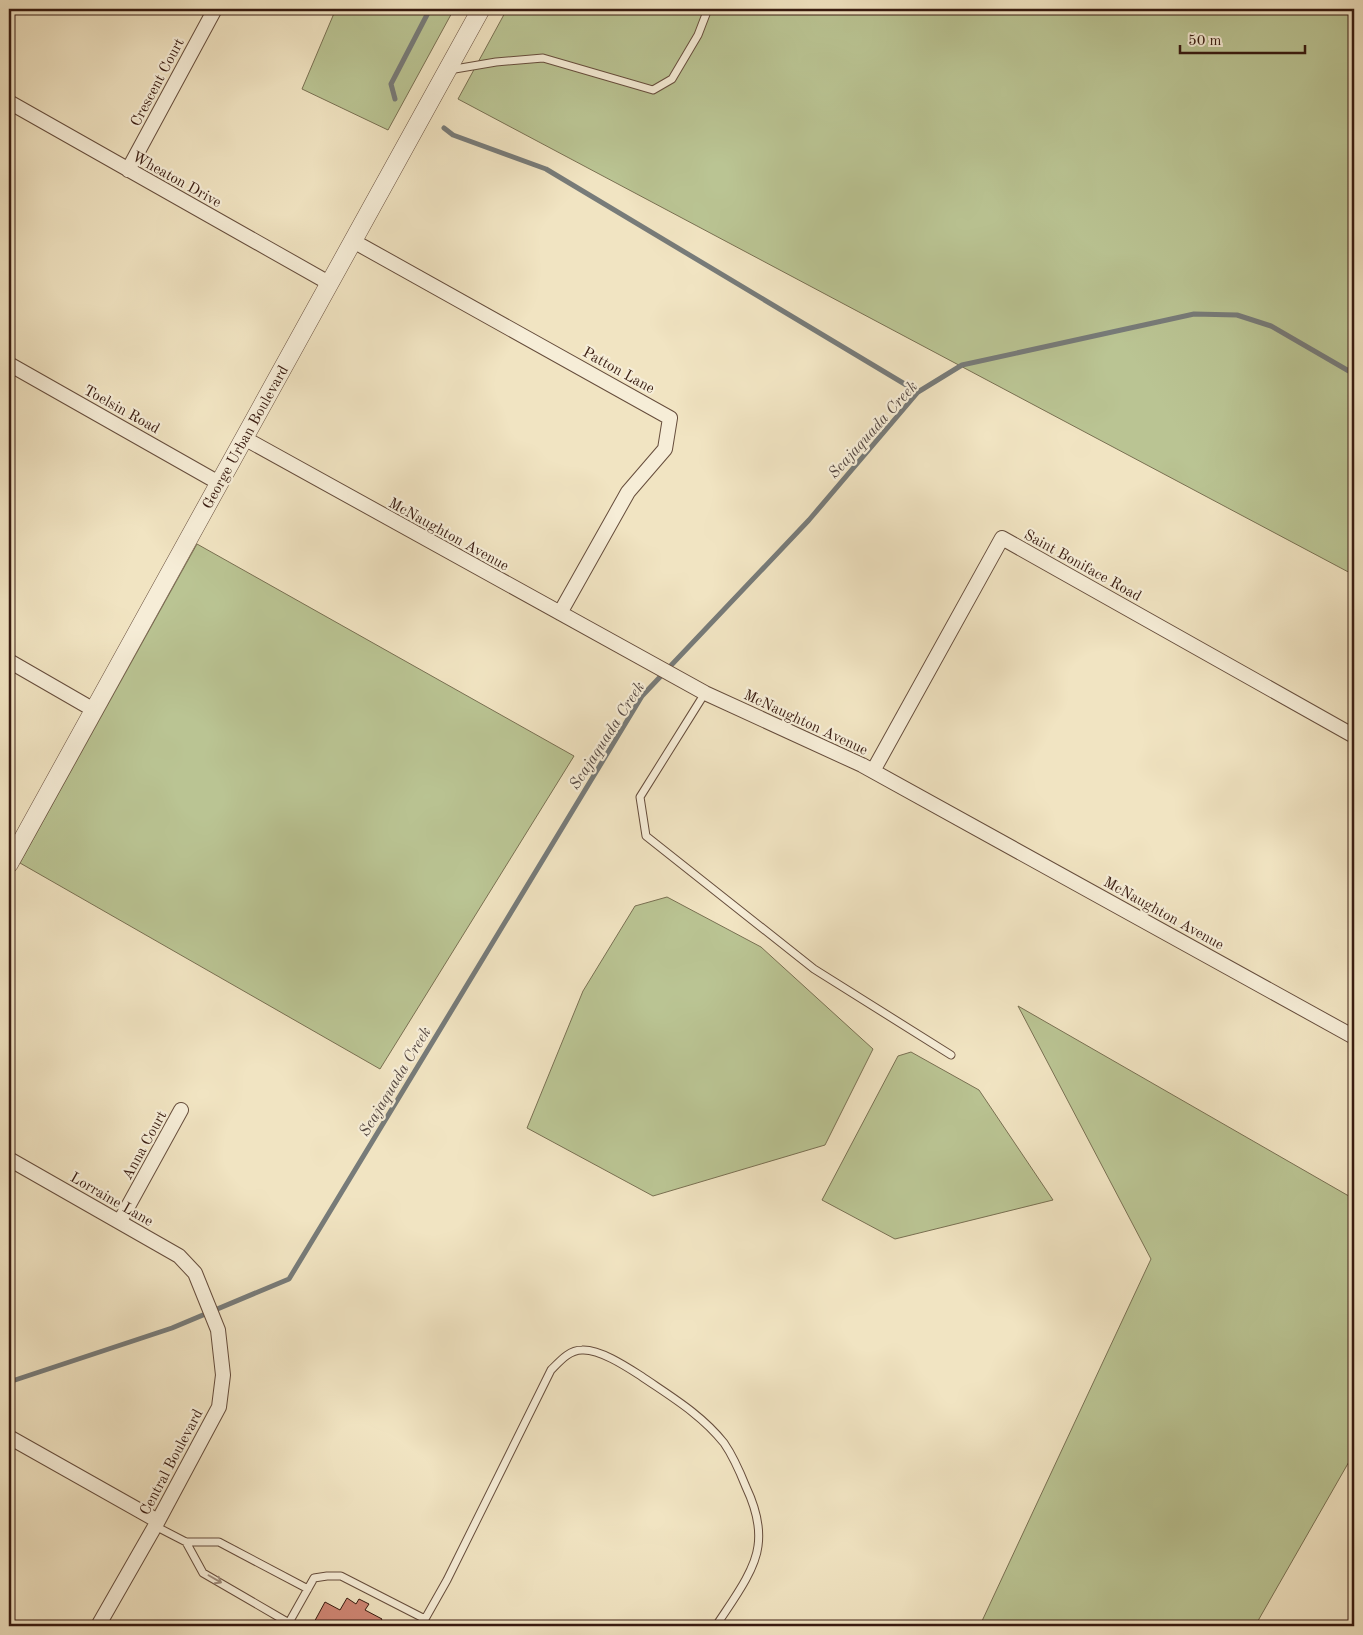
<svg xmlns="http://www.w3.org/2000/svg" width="1363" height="1635" viewBox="0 0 1363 1635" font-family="'Old Standard TT',serif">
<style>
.green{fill:#bac493;stroke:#797052}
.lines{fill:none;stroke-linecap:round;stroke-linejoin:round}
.stream{stroke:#777b79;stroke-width:5}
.building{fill:#cf8674;stroke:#381b10}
.service-casing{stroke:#664d3c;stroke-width:9}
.minor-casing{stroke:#664d3c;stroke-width:16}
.tertiary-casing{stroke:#664d3c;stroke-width:19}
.service{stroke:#f6edd7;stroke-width:7}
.minor{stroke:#f6edd7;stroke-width:14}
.tertiary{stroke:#f6edd7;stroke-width:18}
.oneway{stroke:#a08e7d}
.labels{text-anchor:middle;stroke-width:4.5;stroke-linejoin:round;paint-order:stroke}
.street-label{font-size:15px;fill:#381b10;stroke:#f6edd7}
.water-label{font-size:16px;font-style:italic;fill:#584b45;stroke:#f6edd7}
</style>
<rect width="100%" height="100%" fill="#f1e4c2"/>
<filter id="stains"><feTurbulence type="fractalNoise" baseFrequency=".004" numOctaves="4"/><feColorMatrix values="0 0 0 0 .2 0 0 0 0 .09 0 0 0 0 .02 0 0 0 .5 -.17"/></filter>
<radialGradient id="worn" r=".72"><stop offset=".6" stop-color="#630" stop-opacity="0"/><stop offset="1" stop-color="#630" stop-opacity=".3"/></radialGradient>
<!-- green -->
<path class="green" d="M331,9H454L388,130L302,89L335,11Z
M507,9H1354V575L458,99Z
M197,544L574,756L380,1069L20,863Z
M667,897L761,947L873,1049L825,1145L653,1196L527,1128L583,991L635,906Z
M1018,1006L1354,1199V1453L1255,1626H985L982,1621L1151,1259Z
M911,1052L979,1090L1053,1200L895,1239L822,1200L898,1056Z"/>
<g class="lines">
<!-- stream -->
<path class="stream" d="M395,99L391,84L430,9
M444,128L453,135L546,169L918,392
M9,1382L172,1328L289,1279L642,696L809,520L918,392L962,365L1194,314L1237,315L1271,326L1354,374"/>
</g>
<!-- building -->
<path class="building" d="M347,1598L356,1604L359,1599L369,1604L365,1610L382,1619L378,1626H312L325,1602L340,1610Z"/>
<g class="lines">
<defs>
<path id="service" d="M449,70L496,62L543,58L653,90L672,79L698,35L708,9
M705,693L640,797L646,836L814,969L951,1055
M155,1526L186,1542H219L308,1589
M186,1542L203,1573L289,1623
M287,1626L314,1578L327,1576H341L425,1619
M421,1626L447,1580L551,1370C560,1361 569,1350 582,1350C600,1349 627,1367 641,1376C670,1396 701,1414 724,1443C733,1456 740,1472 746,1487C755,1506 761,1525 758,1546C755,1572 730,1604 716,1626"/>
<path id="minor" d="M9,102L329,283
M128,170L215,9
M353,241L670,418L665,449L628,492L560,613
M9,364L219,483
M244,438L705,693L862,765L1354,1037
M9,661L94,710
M873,771L1002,538L1354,736
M9,1159L179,1256L195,1273L218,1330L223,1375L219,1407L158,1521L98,1626
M120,1221L181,1110
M9,1437L158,1521"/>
<path id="tertiary" d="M9,864L481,9"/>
</defs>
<!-- service casing -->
<use href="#service" class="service-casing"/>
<!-- minor casing -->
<use href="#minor" class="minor-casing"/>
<!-- tertiary casing -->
<use href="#tertiary" class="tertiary-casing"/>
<!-- service -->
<use href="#service" class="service"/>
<!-- minor -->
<use href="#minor" class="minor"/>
<!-- tertiary -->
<use href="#tertiary" class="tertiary"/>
</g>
<!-- one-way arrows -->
<defs><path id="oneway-shaft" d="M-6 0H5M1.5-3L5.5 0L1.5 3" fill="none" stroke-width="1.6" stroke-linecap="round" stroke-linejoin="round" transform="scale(1.25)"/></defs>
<use class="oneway" href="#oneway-shaft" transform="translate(215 1579) rotate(30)"/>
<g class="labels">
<!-- street labels -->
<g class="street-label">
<text transform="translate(157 82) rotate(-62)" y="5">Crescent Court</text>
<text transform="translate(177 179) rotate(29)" y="5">Wheaton Drive</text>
<text transform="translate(619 370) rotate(29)" y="5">Patton Lane</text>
<text transform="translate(122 409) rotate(29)" y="5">Toelsin Road</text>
<text transform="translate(245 437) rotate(-61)" y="5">George Urban Boulevard</text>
<text transform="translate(449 534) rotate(29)" y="5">McNaughton Avenue</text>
<text transform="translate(1083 565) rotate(29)" y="5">Saint Boniface Road</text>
<text transform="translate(806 722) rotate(25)" y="5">McNaughton Avenue</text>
<text transform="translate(1164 913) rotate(29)" y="5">McNaughton Avenue</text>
<text transform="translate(144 1145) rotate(-61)" y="5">Anna Court</text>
<text transform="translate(112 1199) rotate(30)" y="5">Lorraine Lane</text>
<text transform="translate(171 1462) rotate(-62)" y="5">Central Boulevard</text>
</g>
<!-- water labels -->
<g class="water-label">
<text transform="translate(872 429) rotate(-48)" y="6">Scajaquada Creek</text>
<text transform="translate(606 735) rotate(-57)" y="6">Scajaquada Creek</text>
<text transform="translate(394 1081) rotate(-59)" y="6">Scajaquada Creek</text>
</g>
</g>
<!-- margin -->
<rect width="1363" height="1635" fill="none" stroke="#f1e4c2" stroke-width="30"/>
<rect x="10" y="10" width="1343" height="1615" fill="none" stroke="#381b10" stroke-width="2.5"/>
<rect x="15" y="15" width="1333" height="1605" fill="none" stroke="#381b10"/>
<!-- scale -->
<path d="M1180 45v8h125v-8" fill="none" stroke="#381b10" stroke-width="2.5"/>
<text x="1188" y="45" font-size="15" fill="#381b10" stroke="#f6edd7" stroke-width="4" paint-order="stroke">50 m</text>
<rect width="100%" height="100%" filter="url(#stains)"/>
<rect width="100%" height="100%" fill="url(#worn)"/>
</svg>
